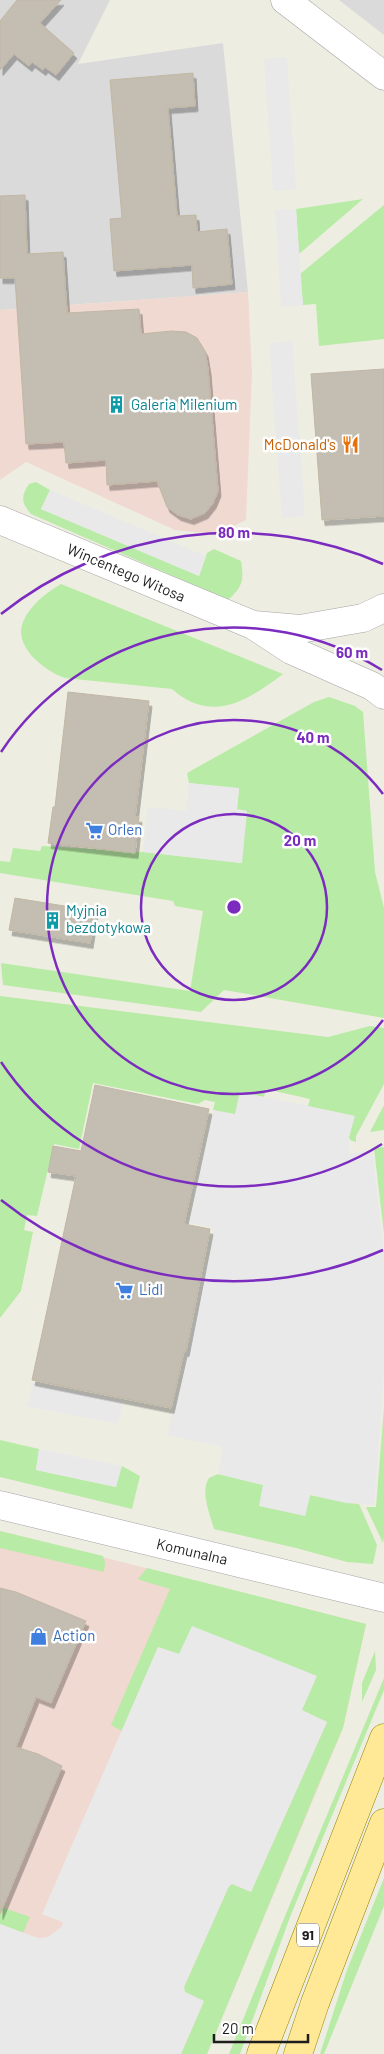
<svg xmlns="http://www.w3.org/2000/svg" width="384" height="2054" viewBox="0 0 384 2054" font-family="Barlow,sans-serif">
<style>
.residential{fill:#dbdada}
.commercial{fill:#f0d9d0}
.grass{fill:#b8eba5}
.parking{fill:#e9e9e9}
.building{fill:#c3bdb2;stroke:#c1b7a4;filter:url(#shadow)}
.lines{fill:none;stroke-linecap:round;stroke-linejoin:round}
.minor-casing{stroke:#a4a4a4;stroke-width:29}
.primary-casing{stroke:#958500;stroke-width:29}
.minor{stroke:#fff;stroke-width:28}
.primary{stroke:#ffe996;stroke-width:28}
.ring{fill:none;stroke:#7b2cbf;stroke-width:2.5}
.labels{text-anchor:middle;stroke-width:5;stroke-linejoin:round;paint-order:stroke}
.shield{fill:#fff;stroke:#616161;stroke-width:1}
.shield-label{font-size:14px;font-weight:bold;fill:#1d1d1d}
.culture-label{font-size:15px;fill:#0d838f;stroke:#fff;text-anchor:start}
.food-label{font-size:15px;fill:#c56008;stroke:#fff;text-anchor:end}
.street-label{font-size:15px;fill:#1d1d1d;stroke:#fff}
.shop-label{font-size:15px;fill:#366cbe;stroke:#fff;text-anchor:start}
.centre{fill:#7b2cbf;stroke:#fff;stroke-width:2.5}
.ring-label{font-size:15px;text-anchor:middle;font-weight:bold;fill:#7b2cbf;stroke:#fff;stroke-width:5;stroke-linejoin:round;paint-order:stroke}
</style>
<defs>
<filter id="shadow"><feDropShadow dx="3" dy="5.5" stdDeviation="0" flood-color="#0004"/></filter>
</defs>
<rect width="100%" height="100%" fill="#eeede2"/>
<!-- residential -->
<path class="residential" d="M0,0H110L78,64L223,43L248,292L0,310Z
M339,0H384V35Z"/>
<!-- commercial -->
<path class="commercial" d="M248,292L252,372L246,520L217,534L175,530L26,462L0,480V310Z
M0,1531L366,1624L343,1728L207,2054H0Z"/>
<!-- grass -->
<path class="grass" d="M363,199L299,254L296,209Z
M384,205V339L319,346L316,304L303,305L300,274Z
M36,482L50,490L41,509L199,576L207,553L214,549L241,561C244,581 243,586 228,600L31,514C22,504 20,497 29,484Z
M61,584L283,674C247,701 212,724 172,689L65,678C45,671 13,647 23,622C30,605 46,593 61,584Z
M329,697L355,706L363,712L375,872L384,908V1018L224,990L201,1012L3,985L1,963L190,991L203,911L175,906L173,901L0,873V861L10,862L13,848L40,851L42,846L143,852L241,863L247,811L237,810L239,789L189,783L187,773L314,702Z
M0,996L328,1037L370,1026L384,1028V1084L356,1136V1142L350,1140L349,1137L354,1116L308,1106L310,1099L266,1089L264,1097L240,1092L235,1115L213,1110L215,1102L205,1100L198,1104L93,1083L79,1149L54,1144L37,1216L27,1215L24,1230L33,1232L21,1291L0,1318Z
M384,1105V1130L370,1132Z
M384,1147V1234L374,1148Z
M384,1407V1537L383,1543L366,1507H376Z
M0,1440L39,1449L36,1470L116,1487L120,1468L122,1466L140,1476L132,1509L0,1477Z
M218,1474L263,1485L305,1516L310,1495L359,1504L377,1545L373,1564L347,1562L296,1548L214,1529C210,1515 200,1491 209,1478Z
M0,1531L103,1556L105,1563L104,1572L0,1548Z
M147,1568L366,1624L343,1728L320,1781L207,2054H181L204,2001L185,1992L184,1987L229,1886L232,1884L251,1892L327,1722L179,1654L158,1647L122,1731L111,1725L170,1589L140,1580L138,1579Z
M375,1651L376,1670L362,1702V1683Z
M384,1678V1690L290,1917L240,2054H229L285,1916Z
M384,1878V1906L324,2054H320L347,1970Z
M0,1900L6,1902L4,1908L30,1917L23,1933L0,1924Z"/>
<!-- parking -->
<path class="parking" d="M287,57L296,189L273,191L264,59Z
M296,209L303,305L281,307L275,210Z
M292,341L305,516L282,518L269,343Z
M50,490L206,556L199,576L41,509Z
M189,783L239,788L237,809L247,811L242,863L143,852L148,807L186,811Z
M240,1092L355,1116L349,1137V1154L372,1150L384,1255V1370L374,1505L346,1503L310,1495L305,1516L259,1506L263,1485L218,1474L223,1447L167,1435L189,1349L213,1233L211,1227L189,1223L192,1208L213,1110L235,1114Z
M32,1383L123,1402L118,1424L27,1406Z
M39,1449L122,1466L116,1487L36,1470Z
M192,1626L317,1676L302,1710L327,1722L251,1892L232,1884L229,1886L184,1987L185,1992L204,2001L181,2054H0V1924L38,1938L48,1937L60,1928L63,1924L62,1922L42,1914L158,1647L179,1654Z"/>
<!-- building -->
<path class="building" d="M17,0H61L40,23L74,53L56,75L45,67L43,70L32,62L29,66L14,54L0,70V21Z
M193,73L195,106L168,108L177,216L196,215L197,232L227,229L232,284L193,288L192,265L114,271L110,219L122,218L110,80Z
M25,195L27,254L63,252L67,313L139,309L141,334L171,331L186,332L197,338L205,351L208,369L218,491L213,503L205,513L191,519L178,515L167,507L157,481L107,485L106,460L66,463L64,442L26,444L15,278H0V196Z
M384,369V516L322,520L311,374Z
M68,692L149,701L135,817H139L135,853L48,843L53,807H55Z
M15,898L95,911L90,943L9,930Z
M95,1085L209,1109L184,1224L210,1229L186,1351H184L171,1408L32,1380L76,1176L48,1172L53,1146L81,1151Z
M0,1588L16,1592L86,1621L51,1703L36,1697L16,1747L38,1754L62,1766L0,1914Z"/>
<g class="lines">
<defs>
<path id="minor" d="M285,0L384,76
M0,520L253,625L291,650L372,686L384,695
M254,625L300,629L363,618L384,608
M0,1505L384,1598"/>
<path id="primary" d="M261,2054L384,1738
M298,2054L315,2003L384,1823"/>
</defs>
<!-- minor casing -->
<use href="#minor" class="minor-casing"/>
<!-- primary casing -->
<use href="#primary" class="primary-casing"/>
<!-- minor -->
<use href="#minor" class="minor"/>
<!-- primary -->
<use href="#primary" class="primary"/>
</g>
<!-- distance rings -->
<g class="ring">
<circle cx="234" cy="907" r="93"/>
<path d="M383 1020A187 187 0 1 1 383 794"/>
<path d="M382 1144A280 280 0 0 1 1 1062M1 752A280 280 0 0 1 382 670"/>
<path d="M383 1250A374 374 0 0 1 1 1200M1 614A374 374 0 0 1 383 564"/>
</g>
<!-- icons -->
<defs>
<symbol id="building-bare" viewBox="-9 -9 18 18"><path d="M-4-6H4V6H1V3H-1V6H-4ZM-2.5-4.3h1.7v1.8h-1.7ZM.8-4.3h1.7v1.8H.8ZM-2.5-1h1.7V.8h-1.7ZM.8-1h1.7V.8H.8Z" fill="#0f9aa8" stroke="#fff" stroke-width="2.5" paint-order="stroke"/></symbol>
<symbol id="restaurant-bare" viewBox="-9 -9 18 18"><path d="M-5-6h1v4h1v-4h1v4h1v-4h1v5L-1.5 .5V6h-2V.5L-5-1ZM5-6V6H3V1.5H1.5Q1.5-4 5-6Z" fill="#e8710a" stroke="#fff" stroke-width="2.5" paint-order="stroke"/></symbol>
<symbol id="supermarket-bare" viewBox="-9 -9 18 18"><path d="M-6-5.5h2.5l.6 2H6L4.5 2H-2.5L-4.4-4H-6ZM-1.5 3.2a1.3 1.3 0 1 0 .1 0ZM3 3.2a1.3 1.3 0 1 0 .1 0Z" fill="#3f7fe0" stroke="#fff" stroke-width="2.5" paint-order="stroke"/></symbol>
<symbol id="shop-bare" viewBox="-9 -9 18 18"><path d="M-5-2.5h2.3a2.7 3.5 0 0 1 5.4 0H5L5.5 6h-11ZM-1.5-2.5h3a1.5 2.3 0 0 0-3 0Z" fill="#3f7fe0" stroke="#fff" stroke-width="2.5" paint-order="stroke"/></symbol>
</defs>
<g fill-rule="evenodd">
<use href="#building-bare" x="104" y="392" width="25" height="25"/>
<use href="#restaurant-bare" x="338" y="432" width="25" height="25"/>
<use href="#supermarket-bare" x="82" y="818" width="25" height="25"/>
<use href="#building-bare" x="40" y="908" width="25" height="25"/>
<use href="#supermarket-bare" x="112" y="1278" width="25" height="25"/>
<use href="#shop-bare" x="26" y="1624" width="25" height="25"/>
</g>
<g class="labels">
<!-- shield labels -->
<rect class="shield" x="297" y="1923.5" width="22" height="23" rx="4"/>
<g class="shield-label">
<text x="308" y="1940">91</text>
</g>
<!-- culture labels -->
<g class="culture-label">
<text x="131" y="410">Galeria Milenium</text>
<text x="66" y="916">Myjnia<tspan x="66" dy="17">bezdotykowa</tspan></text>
</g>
<!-- food labels -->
<g class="food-label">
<text x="336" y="450">McDonald's</text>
</g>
<!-- street labels -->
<g class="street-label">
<text transform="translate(126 573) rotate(23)" y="5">Wincentego Witosa</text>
<text transform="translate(192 1552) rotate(13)" y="5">Komunalna</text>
</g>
<!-- shop labels -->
<g class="shop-label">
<text x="108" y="835">Orlen</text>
<text x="139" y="1295">Lidl</text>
<text x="53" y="1641">Action</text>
</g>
</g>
<circle cx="234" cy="907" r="8" class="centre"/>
<g class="ring-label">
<text x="234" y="538">80 m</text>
<text x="352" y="658">60 m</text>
<text x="313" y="743">40 m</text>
<text x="300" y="846">20 m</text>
</g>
<!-- scale -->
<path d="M214 2034v8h94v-8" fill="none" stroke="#1d1d1d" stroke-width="2.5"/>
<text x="222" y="2034" font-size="15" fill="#1d1d1d" stroke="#ffffff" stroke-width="4" paint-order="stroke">20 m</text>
</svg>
